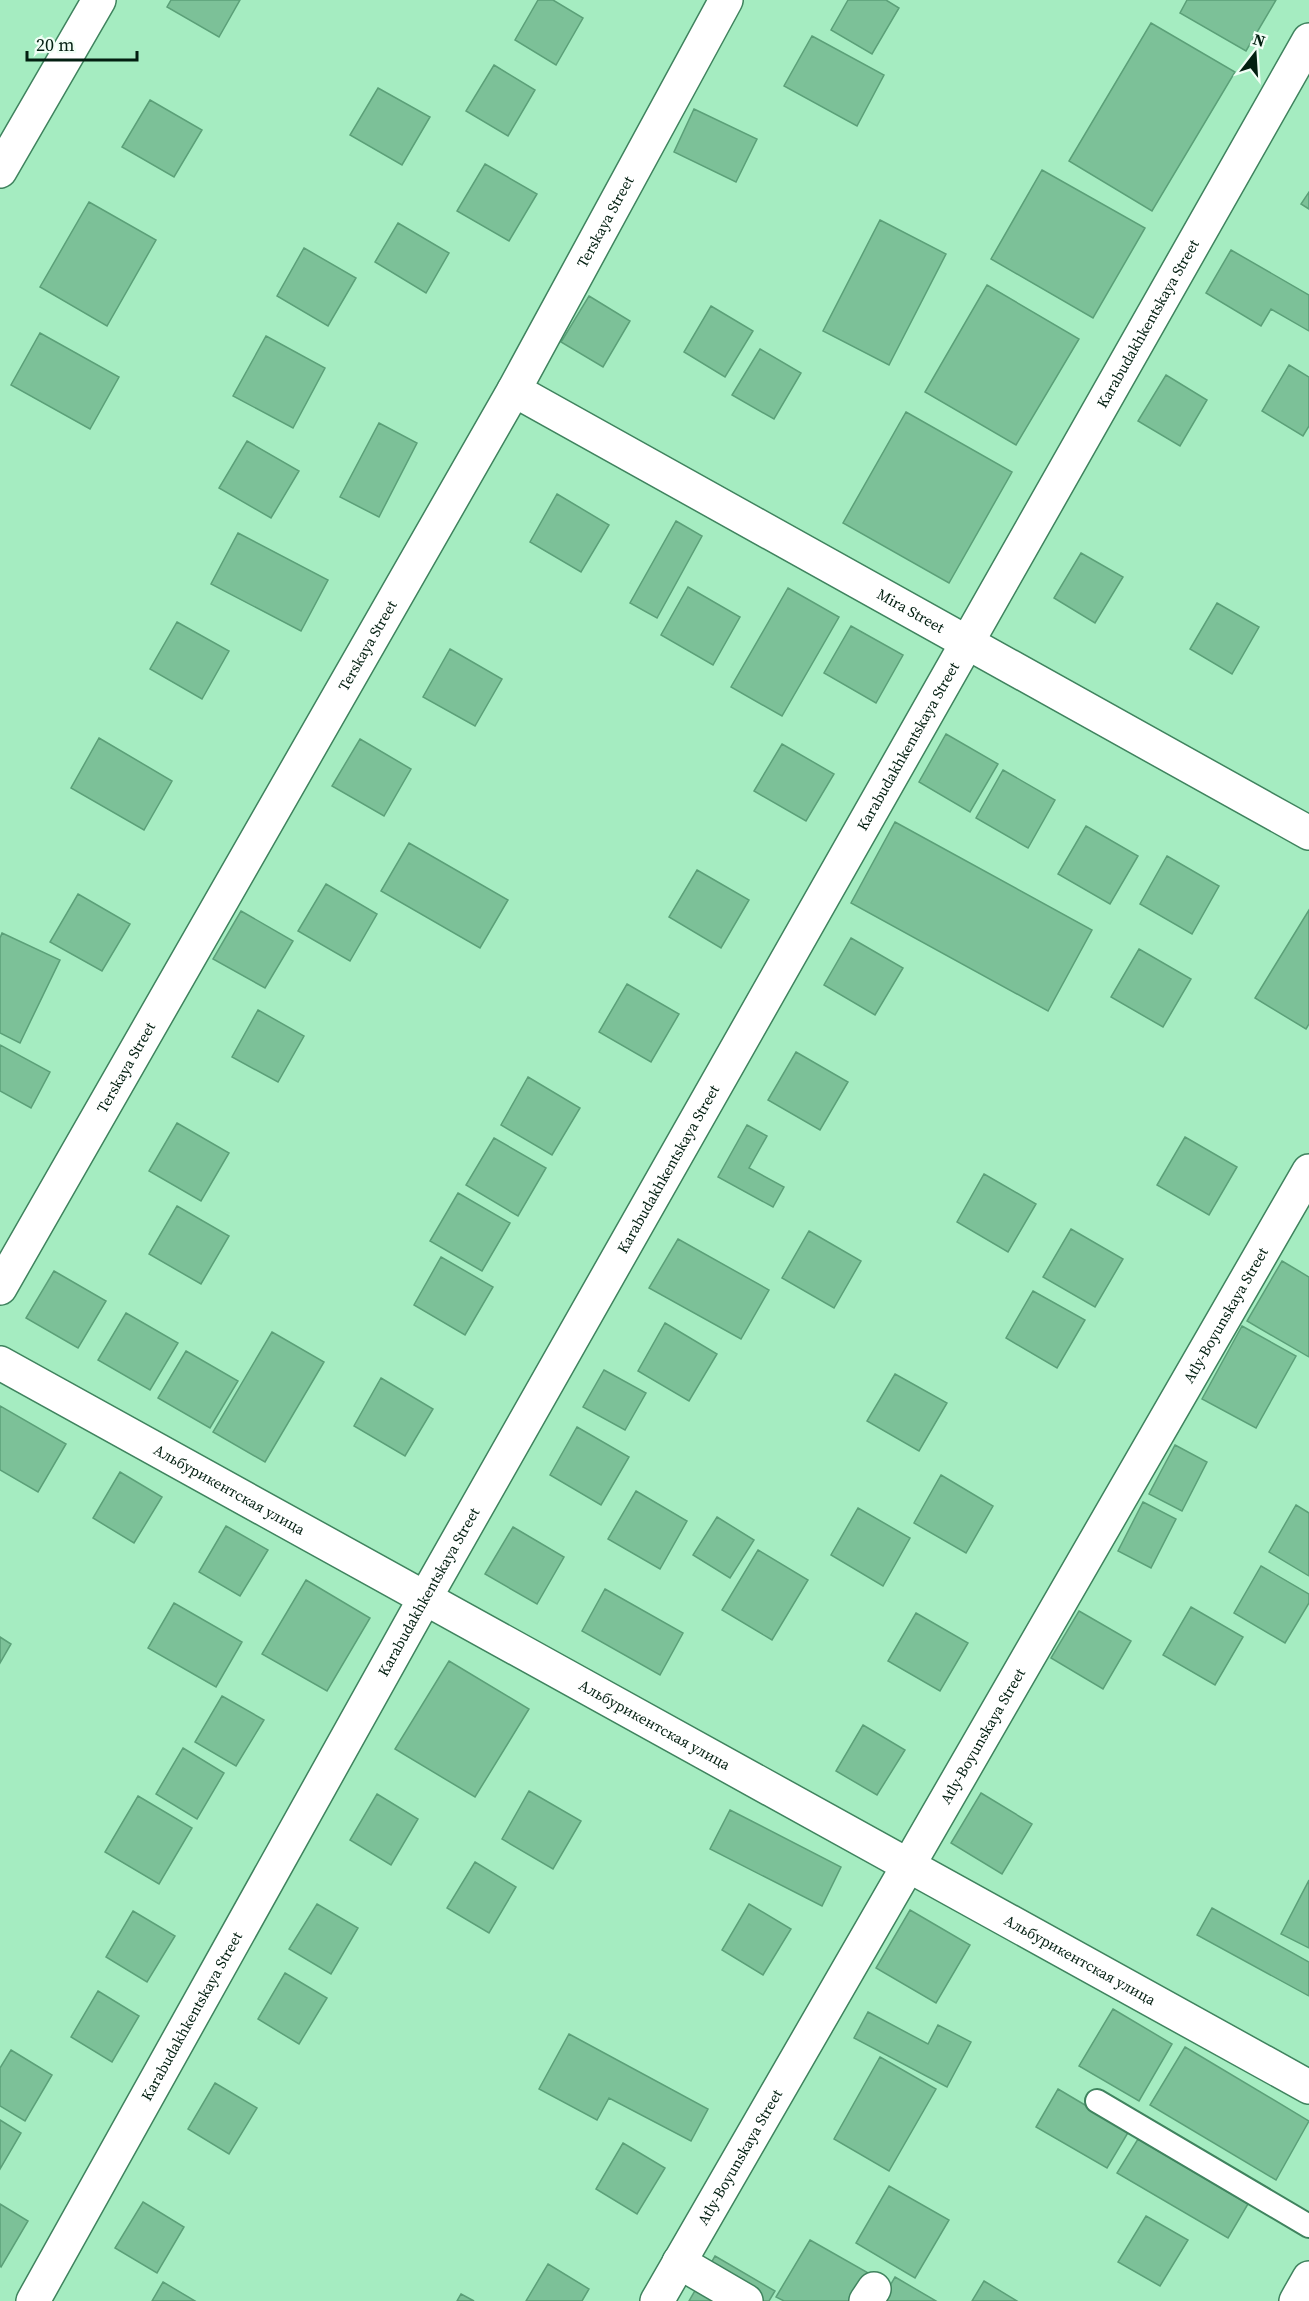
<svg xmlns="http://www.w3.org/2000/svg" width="1309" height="2301" viewBox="0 0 1309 2301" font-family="'Source Serif 4',serif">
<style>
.building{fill:#7cc198;stroke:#5ba078;stroke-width:1.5}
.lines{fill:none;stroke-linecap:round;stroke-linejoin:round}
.lane-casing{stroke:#3f835e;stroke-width:26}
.street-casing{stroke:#3f835e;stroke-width:36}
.lane{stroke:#fff;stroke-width:22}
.street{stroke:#fff;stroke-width:33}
.labels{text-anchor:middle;stroke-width:5;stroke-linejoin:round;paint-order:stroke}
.street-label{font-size:15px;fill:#031f11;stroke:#f0fef5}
</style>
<rect width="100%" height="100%" fill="#a5ecc1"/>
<!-- building -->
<path class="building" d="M171,0H240L219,37L167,7Z
M538,0H553L583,18L556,65L515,40Z
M848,0H886L899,8L872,54L831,30Z
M1187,0H1276L1246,51L1180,13Z
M1151,23L1235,72L1152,211L1069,161Z
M812,36L884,75L857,126L784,86Z
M494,65L535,90L508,136L466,111Z
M378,88L430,117L402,165L350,135Z
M150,100L202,130L174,177L122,147Z
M694,109L757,139L736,182L674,152Z
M485,164L537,194L509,241L457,211Z
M1042,170L1145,228L1093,318L991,259Z
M1309,192V209L1301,204Z
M89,202L156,240L107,326L40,287Z
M880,220L946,254L889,365L823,331Z
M398,223L449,253L426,293L375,262Z
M304,248L356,278L328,326L277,296Z
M1231,250L1309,295V331L1271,309L1261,326L1206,293Z
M987,285L1079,339L1016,445L925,392Z
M589,296L630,321L603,367L561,342Z
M711,306L753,331L725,377L684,352Z
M40,333L119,377L90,429L11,385Z
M266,336L325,368L293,428L233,396Z
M760,349L801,373L774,419L732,395Z
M1289,365L1309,377V426L1303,436L1262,411Z
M1166,375L1207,400L1180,446L1138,421Z
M906,412L1012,472L949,583L843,523Z
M379,423L417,443L379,517L340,497Z
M247,441L299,471L271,518L219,488Z
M557,494L609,525L581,572L530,542Z
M676,521L702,536L657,618L630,603Z
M238,533L328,580L301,631L211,584Z
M1081,553L1123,577L1095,623L1054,598Z
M688,587L740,617L713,665L661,635Z
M788,588L839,617L782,716L731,687Z
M1217,603L1259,627L1232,674L1190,649Z
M177,622L229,651L202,699L150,669Z
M851,626L903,655L876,703L824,673Z
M450,649L502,679L475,726L423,697Z
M946,734L998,764L970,812L919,782Z
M99,738L172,781L144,830L71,788Z
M360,739L411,769L384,816L332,786Z
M782,744L834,774L806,821L754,791Z
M1003,770L1055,800L1028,848L976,818Z
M895,822L1092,930L1048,1011L851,903Z
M1086,826L1138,856L1110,904L1058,874Z
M409,843L508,900L480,948L381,891Z
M1167,856L1219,886L1192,934L1140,904Z
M697,870L749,900L721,948L669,917Z
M326,884L377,914L350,961L298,931Z
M78,894L130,924L102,971L50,942Z
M1309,910V1024L1306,1029L1255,998Z
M241,911L293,941L265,988L213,959Z
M2,933L60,960L20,1043L0,1033V938Z
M851,938L903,968L875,1015L824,985Z
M1139,949L1191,979L1163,1027L1111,997Z
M627,984L679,1014L651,1062L599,1032Z
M258,1010L304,1036L278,1082L232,1057Z
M0,1045L50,1072L31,1108L0,1091Z
M796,1052L848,1082L820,1130L768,1100Z
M528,1077L580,1108L552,1155L501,1125Z
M177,1123L229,1153L201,1201L149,1171Z
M747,1125L767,1136L749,1168L784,1187L773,1207L718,1177Z
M1185,1137L1237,1167L1209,1215L1157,1185Z
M494,1138L546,1168L518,1216L466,1185Z
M984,1174L1036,1204L1008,1252L957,1222Z
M458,1193L510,1223L482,1271L430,1241Z
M177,1206L229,1236L201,1284L149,1254Z
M1071,1229L1123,1259L1095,1307L1043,1277Z
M809,1231L861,1261L834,1308L782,1278Z
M678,1239L769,1290L741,1339L649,1288Z
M441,1257L493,1287L465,1335L414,1305Z
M1282,1261L1309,1277V1357L1247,1321Z
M54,1271L106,1301L78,1348L26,1318Z
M1033,1291L1085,1320L1057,1368L1006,1338Z
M126,1313L178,1343L150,1390L98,1360Z
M665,1323L717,1354L689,1401L638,1371Z
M1242,1326L1296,1356L1256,1428L1202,1399Z
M272,1332L324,1362L265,1462L213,1432Z
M186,1351L238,1381L210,1428L158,1398Z
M604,1370L646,1393L625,1430L583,1407Z
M895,1374L947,1403L919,1451L867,1421Z
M381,1378L433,1409L405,1456L354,1426Z
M0,1406L66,1444L38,1492L0,1470Z
M577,1427L629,1457L601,1505L550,1475Z
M1175,1445L1207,1462L1182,1511L1149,1494Z
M120,1472L162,1497L134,1543L93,1518Z
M941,1475L993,1506L966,1553L914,1523Z
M636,1491L687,1521L660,1569L608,1539Z
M1143,1502L1176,1519L1151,1568L1118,1551Z
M1296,1505L1309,1513V1576L1269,1552Z
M858,1508L910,1538L883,1586L831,1555Z
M717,1517L754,1540L730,1578L693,1555Z
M226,1526L268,1550L240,1596L199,1572Z
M513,1527L564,1557L537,1604L485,1574Z
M758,1550L808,1580L772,1640L722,1610Z
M1261,1566L1309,1594V1603L1285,1643L1234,1613Z
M306,1580L370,1618L327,1691L262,1654Z
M605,1589L683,1633L660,1675L582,1631Z
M174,1603L242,1642L216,1687L148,1648Z
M1191,1607L1243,1637L1215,1685L1163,1655Z
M1079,1611L1131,1641L1103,1689L1051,1658Z
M916,1613L968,1643L940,1691L888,1661Z
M0,1637L11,1644L0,1663Z
M449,1661L529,1709L475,1797L395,1749Z
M222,1696L264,1720L236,1766L195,1742Z
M863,1725L905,1750L877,1795L836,1771Z
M183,1748L224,1773L197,1819L156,1794Z
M529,1791L581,1821L553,1869L502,1839Z
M981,1793L1032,1824L1002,1874L951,1843Z
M377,1794L418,1819L391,1865L350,1840Z
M138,1796L192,1828L159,1884L105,1852Z
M730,1810L841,1867L822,1906L710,1849Z
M475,1862L516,1887L489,1933L447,1908Z
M1309,1880V1948L1281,1934Z
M317,1904L358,1928L331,1974L289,1949Z
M749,1904L791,1929L763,1975L722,1950Z
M1212,1908L1309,1962V1996L1197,1935Z
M910,1910L970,1945L936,2003L876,1968Z
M133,1911L175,1936L147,1982L106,1957Z
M285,1973L327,1998L299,2044L258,2019Z
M98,1991L139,2016L112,2062L71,2037Z
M1113,2009L1172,2044L1139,2101L1079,2066Z
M868,2012L928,2044L938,2025L971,2042L947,2087L854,2038Z
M569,2034L708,2109L691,2141L609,2098L597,2120L539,2089Z
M1185,2047L1309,2121L1276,2180L1150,2105Z
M11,2050L52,2075L25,2121L0,2106V2068Z
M880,2057L936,2089L889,2171L834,2139Z
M215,2083L257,2108L229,2154L188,2129Z
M1058,2089L1129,2131L1107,2168L1036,2127Z
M0,2120L21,2133L0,2169Z
M1138,2139L1248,2204L1228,2238L1117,2173Z
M623,2143L665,2168L637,2214L596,2189Z
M889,2186L949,2220L915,2278L856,2243Z
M143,2202L184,2227L157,2273L115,2248Z
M0,2204L28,2221L1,2267L0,2266Z
M1146,2216L1188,2240L1160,2286L1118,2262Z
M810,2240L870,2274L854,2301H784L776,2297Z
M715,2256L775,2291L769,2301H689Z
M548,2264L589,2289L582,2301H526Z
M895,2277L936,2301H881Z
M984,2281L1017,2301H972Z
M163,2282L195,2301H152Z
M461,2294L474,2301H457Z"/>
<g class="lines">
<defs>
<path id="lane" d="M1097,2101L1309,2226"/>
<g id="street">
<path d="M0,171L99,0"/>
<path id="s1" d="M514,390L1309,833"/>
<path id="s2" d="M0,1288L514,390L726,0"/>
<path id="s3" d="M0,1363L1309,2087"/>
<path d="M679,2262L746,2301"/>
<path id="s4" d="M33,2301L425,1598L1309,40"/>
<path id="s5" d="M657,2301L1309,1171"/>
<path d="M866,2301L874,2289"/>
<path d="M1296,2301L1309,2278"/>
</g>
</defs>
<!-- lane casing -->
<use href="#lane" class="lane-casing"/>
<!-- street casing -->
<use href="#street" class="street-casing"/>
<!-- lane -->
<use href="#lane" class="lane"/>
<!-- street -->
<use href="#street" class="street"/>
</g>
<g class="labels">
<!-- street labels -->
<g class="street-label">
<text dy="5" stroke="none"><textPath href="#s2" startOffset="1226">Terskaya Street</textPath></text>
<text dy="5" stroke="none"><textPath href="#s4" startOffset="2270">Karabudakhkentskaya Street</textPath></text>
<text dy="5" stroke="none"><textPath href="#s1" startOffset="454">Mira Street</textPath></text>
<text dy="5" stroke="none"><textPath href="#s2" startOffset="740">Terskaya Street</textPath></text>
<text dy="5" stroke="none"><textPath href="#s4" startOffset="1784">Karabudakhkentskaya Street</textPath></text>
<text dy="5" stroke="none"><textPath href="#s2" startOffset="254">Terskaya Street</textPath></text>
<text dy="5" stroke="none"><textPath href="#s4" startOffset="1298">Karabudakhkentskaya Street</textPath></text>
<text dy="5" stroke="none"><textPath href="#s5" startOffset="1138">Atly-Boyunskaya Street</textPath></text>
<text dy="5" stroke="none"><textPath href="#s3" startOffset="262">Альбурикентская улица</textPath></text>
<text dy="5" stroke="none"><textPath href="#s4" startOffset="812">Karabudakhkentskaya Street</textPath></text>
<text dy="5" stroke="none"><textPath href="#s3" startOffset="748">Альбурикентская улица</textPath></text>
<text dy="5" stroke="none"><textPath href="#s5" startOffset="652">Atly-Boyunskaya Street</textPath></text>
<text dy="5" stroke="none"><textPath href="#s3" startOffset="1234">Альбурикентская улица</textPath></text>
<text dy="5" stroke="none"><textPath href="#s4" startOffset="326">Karabudakhkentskaya Street</textPath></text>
<text dy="5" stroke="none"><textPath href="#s5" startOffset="166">Atly-Boyunskaya Street</textPath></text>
</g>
</g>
<!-- north arrow -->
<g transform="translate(1255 54) rotate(17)" stroke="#f0fef5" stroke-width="4.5" paint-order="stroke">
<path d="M0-4.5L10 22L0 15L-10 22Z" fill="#031f11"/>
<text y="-9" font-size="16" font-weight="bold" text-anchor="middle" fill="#031f11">N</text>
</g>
<!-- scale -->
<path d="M27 51v9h110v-9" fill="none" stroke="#031f11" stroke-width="3"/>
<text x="36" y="51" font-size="18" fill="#031f11" stroke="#f0fef5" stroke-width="4.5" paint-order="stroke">20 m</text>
</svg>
